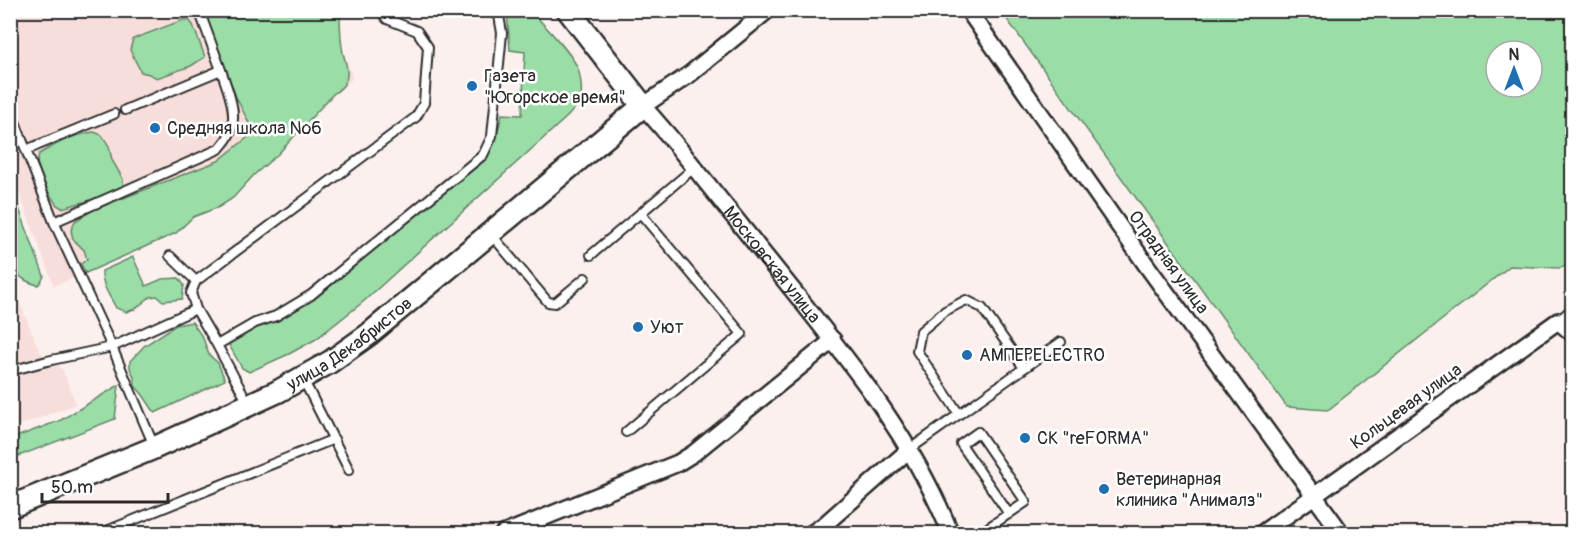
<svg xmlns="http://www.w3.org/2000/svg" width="1583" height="544" viewBox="0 0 1583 544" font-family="Pangolin,sans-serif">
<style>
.built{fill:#f8deda}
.green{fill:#9bdda7;stroke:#638469;stroke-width:1.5;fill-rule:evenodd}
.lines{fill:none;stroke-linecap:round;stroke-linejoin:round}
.lane-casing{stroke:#2b2b2b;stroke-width:12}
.street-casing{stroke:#2b2b2b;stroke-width:20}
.secondary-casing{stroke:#2b2b2b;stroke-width:26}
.lane{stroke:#fff;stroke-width:8}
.street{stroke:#fff;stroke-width:15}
.secondary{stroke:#fff;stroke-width:21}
.poi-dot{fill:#1f6fb2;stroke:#fff;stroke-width:2}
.labels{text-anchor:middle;stroke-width:5;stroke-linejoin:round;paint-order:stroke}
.poi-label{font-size:18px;fill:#2b2b2b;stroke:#fff;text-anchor:start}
.street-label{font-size:18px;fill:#2b2b2b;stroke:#fff}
</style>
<rect width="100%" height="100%" fill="#fcf0ee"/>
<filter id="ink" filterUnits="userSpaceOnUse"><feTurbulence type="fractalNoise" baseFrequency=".0167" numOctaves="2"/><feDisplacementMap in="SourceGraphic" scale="12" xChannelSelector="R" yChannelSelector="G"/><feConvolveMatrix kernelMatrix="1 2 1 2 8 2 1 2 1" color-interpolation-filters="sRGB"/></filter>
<g filter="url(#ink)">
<!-- built -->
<path class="built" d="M11,11H329L353,78L272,155L218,198L79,276L54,286L11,172Z
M10,278L40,352L63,370L76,404L11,429Z"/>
<!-- green -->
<path class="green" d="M204,11H340C340,24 340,39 343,53C345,61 348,68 347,76C346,85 339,90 333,94L278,154L254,175L233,198L219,207L193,217L176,233L79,276L85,272L81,264L87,259L84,250L73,239L71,230L75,221L93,210L218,161L252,134L248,121L236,97Z
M507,11H531C544,25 572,53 578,69C581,77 582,90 581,97C579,105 572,111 568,116L363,302L316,339L289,354L249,372L242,368L228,343L254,326L315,294L491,147L496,139L502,114L522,115L525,52L510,50Z
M1001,11H1572V264L1560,268L1510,266L1328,410L1287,407ZM1496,51H1532V87H1496Z
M183,20H189L193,25L205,57L191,66L157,78L149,74L141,72L130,50L133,39Z
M94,132L102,135L109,146L112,160L123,179V186L114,191L91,200L62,208L57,205L50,195L43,180L37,163L39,154C56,144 74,134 94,132Z
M11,187L44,276L41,282L38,285C30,283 22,280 17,273C6,257 10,208 11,187Z
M133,257L146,286L162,279L179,278L184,285L182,299L163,301L157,296L150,297L135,309L126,312L116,308C110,296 101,285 102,271Z
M192,322L203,338L209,355L218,363L225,380L155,413L143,395L135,386L134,377L130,368V361L144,346L176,325Z
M119,385L115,419L11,459V439L61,420Z"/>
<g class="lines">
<defs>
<path id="lane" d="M10,109L54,222L112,347L154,446
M125,110L221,70L199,10
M26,150L114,114
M54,222L219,149C222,145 226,141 228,137C240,117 228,91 221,70
M491,234L548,302L555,303L585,278
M591,255L695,167
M170,256L196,281
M1558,321L1572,309
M217,345L255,323L276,316L311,295L483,155L492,136L502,33L498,10
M10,371L47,361L112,347L196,309
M303,379L349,470
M10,393V397
M248,403L217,345L196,309L191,293L196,281L416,117L424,103L428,47L417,31L387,19L380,10
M959,414L917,351L921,331L945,311L966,300L982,308L1024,368
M626,432L742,334L641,214
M910,449L1061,342
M99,534L334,439
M979,534L1026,502L978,432L961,444L1009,514"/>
<g id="street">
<path id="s1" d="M768,10L690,74L643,106L669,136C711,188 753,240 795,293C856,369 914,442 951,534"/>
<path d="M968,10L1147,266L1342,534"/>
<path d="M503,534L678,463L694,453L833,340"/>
<path d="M811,534L824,525L910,449"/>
<path d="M1261,534L1558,321L1572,333"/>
</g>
<g id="secondary">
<path id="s2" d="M10,507L154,448L277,392L330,362L368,335L643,106L568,10"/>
</g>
</defs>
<!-- lane casing -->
<use href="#lane" class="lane-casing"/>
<!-- street casing -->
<use href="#street" class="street-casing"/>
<!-- secondary casing -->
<use href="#secondary" class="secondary-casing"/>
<!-- lane -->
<use href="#lane" class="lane"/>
<!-- street -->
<use href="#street" class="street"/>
<!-- secondary -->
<use href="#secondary" class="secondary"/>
</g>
</g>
<!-- markers -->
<g class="poi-dot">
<circle cx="472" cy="86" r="6"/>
<circle cx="155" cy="128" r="6"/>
<circle cx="638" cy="327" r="6"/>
<circle cx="967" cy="355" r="6"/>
<circle cx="1025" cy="438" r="6"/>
<circle cx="1104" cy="489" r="6"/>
</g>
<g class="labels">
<!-- poi labels -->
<g class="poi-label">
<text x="484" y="82">Газета<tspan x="484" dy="21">"Югорское время"</tspan></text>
<text x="167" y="134">Средняя школа №6</text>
<text x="650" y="333">Уют</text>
<text x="979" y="361">АМПЕРELECTRO</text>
<text x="1037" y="444">СК "reFORMA"</text>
<text x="1116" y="485">Ветеринарная<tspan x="1116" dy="21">клиника "Анималз"</tspan></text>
</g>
<!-- street labels -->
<g class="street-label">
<text transform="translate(1169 262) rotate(54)" y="6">Отрадная улица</text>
<text dy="6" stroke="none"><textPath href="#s1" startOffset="362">Московская улица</textPath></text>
<text dy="6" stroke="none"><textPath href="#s2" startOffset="378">улица Декабристов</textPath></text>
<text transform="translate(1406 406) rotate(-36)" y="6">Кольцевая улица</text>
</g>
</g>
<!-- margin -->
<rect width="1583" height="544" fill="none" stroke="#fff" stroke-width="36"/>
<rect x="18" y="18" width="1547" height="508" fill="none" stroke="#2b2b2b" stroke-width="2" filter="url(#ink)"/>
<!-- north arrow -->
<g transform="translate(1514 69)"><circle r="28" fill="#ffffff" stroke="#aaaaaa" stroke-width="1.5"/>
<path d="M0-4.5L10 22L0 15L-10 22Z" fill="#1f6fb2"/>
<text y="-9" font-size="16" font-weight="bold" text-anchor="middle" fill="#2b2b2b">N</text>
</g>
<!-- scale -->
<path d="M42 493v9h126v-9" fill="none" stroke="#2b2b2b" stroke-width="3"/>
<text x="51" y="493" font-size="18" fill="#2b2b2b" stroke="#ffffff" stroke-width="4.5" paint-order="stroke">50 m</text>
</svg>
